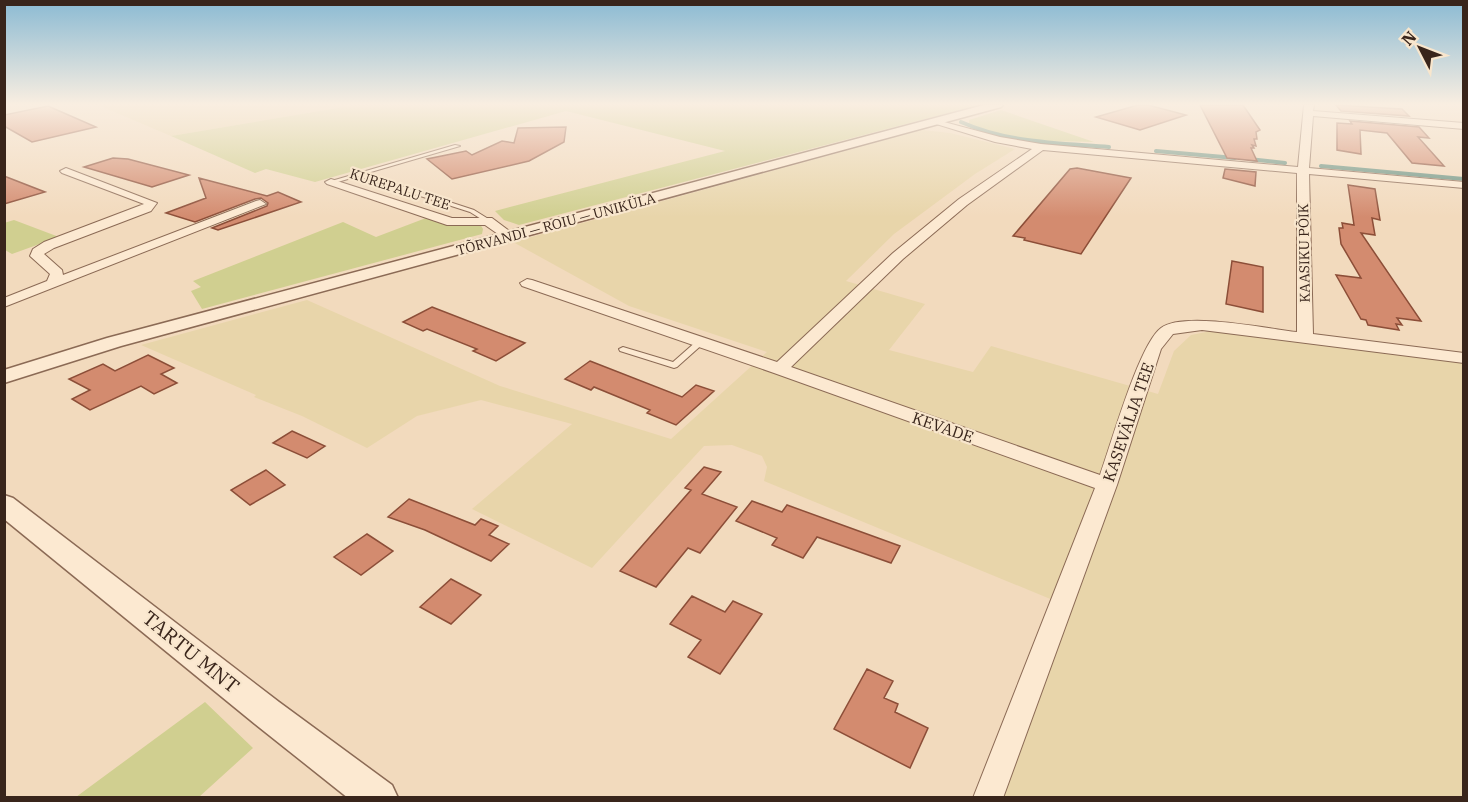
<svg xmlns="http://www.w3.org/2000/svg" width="1468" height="802" viewBox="0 0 1468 802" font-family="'IBM Plex Serif',serif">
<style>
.farmland{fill:#e8d5aa}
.green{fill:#d0cf90}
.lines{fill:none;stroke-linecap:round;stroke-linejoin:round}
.stream{stroke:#689181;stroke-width:4}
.building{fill:#d38b6f;stroke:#8c4e38;stroke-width:1.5}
.service-casing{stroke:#8b6a55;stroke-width:2}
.minor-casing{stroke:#8b6a55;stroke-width:2}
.tertiary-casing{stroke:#8b6a55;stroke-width:3}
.service{fill:#fce9d1;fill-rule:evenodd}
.minor{fill:#fce9d1;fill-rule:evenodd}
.tertiary{fill:#fce9d1;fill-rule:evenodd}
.labels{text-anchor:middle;stroke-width:4.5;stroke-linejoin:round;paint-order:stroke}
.far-street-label{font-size:14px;fill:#39251b;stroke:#f8e6cd}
.street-label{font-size:16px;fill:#39251b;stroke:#f8e6cd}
.near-street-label{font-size:20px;fill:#39251b;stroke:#f8e6cd}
</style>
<rect width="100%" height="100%" fill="#f2dabd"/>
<!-- farmland -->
<path class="farmland" d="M98,105H355L171,136Z
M922,130L950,133L1015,149L975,174L894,234L846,281L925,304L889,350L973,372L991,346L1158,394L1174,351L1191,335L1221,329L1463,363V797H988L1060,603L764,481L767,467L762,456L732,445L704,446L592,568L472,509L572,424L481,400L417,416L367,448L302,416L254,397L256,395L141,345L307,300L500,386L671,439L767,352L629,306L513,242Z"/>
<!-- green -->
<path class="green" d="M355,105H979L519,225L504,220L495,211L725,151L566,111L315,182L266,169L255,173L171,136Z
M1001,110L1094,142C1053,141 1006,144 969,125V120Z
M426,218L457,225L480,224L483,229L482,234L202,309L191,291L201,287L193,281L343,222L376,237Z
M14,220L59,237L12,254L5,250L4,223Z
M205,702L253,748L199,797H76Z"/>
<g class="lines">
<!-- stream -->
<path class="stream" d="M961,122C1008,143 1058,143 1109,147
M1156,151L1235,158
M1249,159L1285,163
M1321,166L1464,179"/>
</g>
<!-- building -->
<path class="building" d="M1138,105H1148L1186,115L1140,130L1096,117Z
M1200,105H1243L1260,130L1256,132L1257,139H1254L1256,146L1252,145L1254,148H1251L1257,161L1227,158Z
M1336,105L1402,109L1409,116L1341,111Z
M48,106L96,127L32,142L4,126V115Z
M1350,121L1419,127L1429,138L1418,137L1444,166L1412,163L1387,133L1360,130L1361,154L1337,150V123L1352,124Z
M566,127L564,142L529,161L452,179L427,159L466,151L472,155L502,141L514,143L518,128Z
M113,158L128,159L189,175L152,187L84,167Z
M1077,168L1131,178L1081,254L1024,240L1025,238L1013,236L1070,169Z
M1225,169L1256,172L1255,186L1223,178Z
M4,176L45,192L4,204Z
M199,178L267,196L278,192L301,202L218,230L212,228L267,206L268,203L261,198L255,199L195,222L166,213L206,198Z
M1348,185L1375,189L1380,220L1372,218L1375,235L1361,233L1421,321L1397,318L1402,325L1396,324L1399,330L1368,325L1366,320L1361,319L1336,275L1361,278L1341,244L1339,228H1343L1342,223L1354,225Z
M1232,261L1263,267V312L1226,304Z
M432,307L525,343L496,361L473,351L477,349L427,329L423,331L403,322Z
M148,355L174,368L161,374L177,383L154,394L141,386L90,410L72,399L90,390L69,379L103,364L115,371Z
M590,361L682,397L696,385L714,391L676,425L647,413L650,410L594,387L591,390L565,379Z
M292,431L325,446L307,458L273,443Z
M704,467L721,472L702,494L737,507L700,553L688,548L656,587L620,571L691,490L685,488Z
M266,470L285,485L250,505L231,490Z
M409,499L475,525L481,519L498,526L489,535L509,544L491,561L425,530L388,517Z
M752,501L782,512L787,505L900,546L891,563L817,537L803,558L772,545L777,538L736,521Z
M367,534L393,551L361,575L334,557Z
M451,579L481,595L451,624L420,607Z
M692,596L725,612L733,601L762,614L720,674L688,657L701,640L670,624Z
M867,669L893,681L884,698L898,704L895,712L928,728L910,768L834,729Z"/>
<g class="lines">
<defs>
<path id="service" d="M455,145L460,146L364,174L474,210L490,220V222H486L470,212L358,176L331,184L328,182Z
M698,340H704L705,342L677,367L674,368L620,351L619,349L623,347L673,362Z"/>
<path id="minor" d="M1304,105H1314L1313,111L1464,123V129L1313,116L1309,168L1464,182V188L1309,174L1313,334L1464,353V363L1202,330L1173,334L1161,349L1117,485L1003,798H973L1095,488L774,373L522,286L520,283L527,279L532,280L777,362L893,253L959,199L1032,149L995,142L933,123V119L1000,137L1041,144L1298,167ZM1043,150L1297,173V332C1268,329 1184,311 1161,328C1139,344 1111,445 1100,475L791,367L903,259L967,205Z
M66,168L157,203L151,211L54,248L44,254L62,270L63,275L256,201L260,200L266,204L4,307V298L47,281L50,274L30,256L33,249L44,242L144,204L62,173L60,171Z
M331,179L452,218H492L516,236L515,239H505L485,225H447L327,184L325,182Z"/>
<path id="tertiary" d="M984,105H1003L1001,107L121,346L4,383V370L107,338Z
M4,495L13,498L279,702L392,785L398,798H348L255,724L4,519Z"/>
</defs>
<!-- service casing -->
<use href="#service" class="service-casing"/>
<!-- minor casing -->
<use href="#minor" class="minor-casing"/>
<!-- tertiary casing -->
<use href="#tertiary" class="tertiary-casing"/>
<!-- service -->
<use href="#service" class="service"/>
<!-- minor -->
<use href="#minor" class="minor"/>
<!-- tertiary -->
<use href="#tertiary" class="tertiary"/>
</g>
<!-- sky -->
<linearGradient id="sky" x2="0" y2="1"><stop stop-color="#8bbad3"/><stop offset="0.48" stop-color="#f9eee1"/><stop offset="1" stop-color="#f9eee1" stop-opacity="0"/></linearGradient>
<rect width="1468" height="217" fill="url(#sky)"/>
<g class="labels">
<!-- far-street labels -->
<g class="far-street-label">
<text transform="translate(400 189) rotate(18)" y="5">KUREPALU TEE</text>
<text transform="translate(556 224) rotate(-15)" y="5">TÕRVANDI — ROIU — UNIKÜLA</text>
<text transform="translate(1304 253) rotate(-91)" y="5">KAASIKU PÕIK</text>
</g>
<!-- street labels -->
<g class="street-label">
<text transform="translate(1128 422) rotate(-71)" y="6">KASEVÄLJA TEE</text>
<text transform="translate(943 427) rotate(19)" y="6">KEVADE</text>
</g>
<!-- near-street labels -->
<g class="near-street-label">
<text transform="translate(191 652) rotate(39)" y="7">TARTU MNT</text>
</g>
</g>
<!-- border -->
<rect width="1468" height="802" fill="none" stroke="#39251b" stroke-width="12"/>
<!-- north arrow -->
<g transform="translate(1420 48) rotate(312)" stroke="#f8e6cd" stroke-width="4.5" paint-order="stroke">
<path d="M0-4.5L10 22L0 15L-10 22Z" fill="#39251b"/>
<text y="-9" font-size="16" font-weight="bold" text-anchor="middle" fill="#39251b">N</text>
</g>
</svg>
